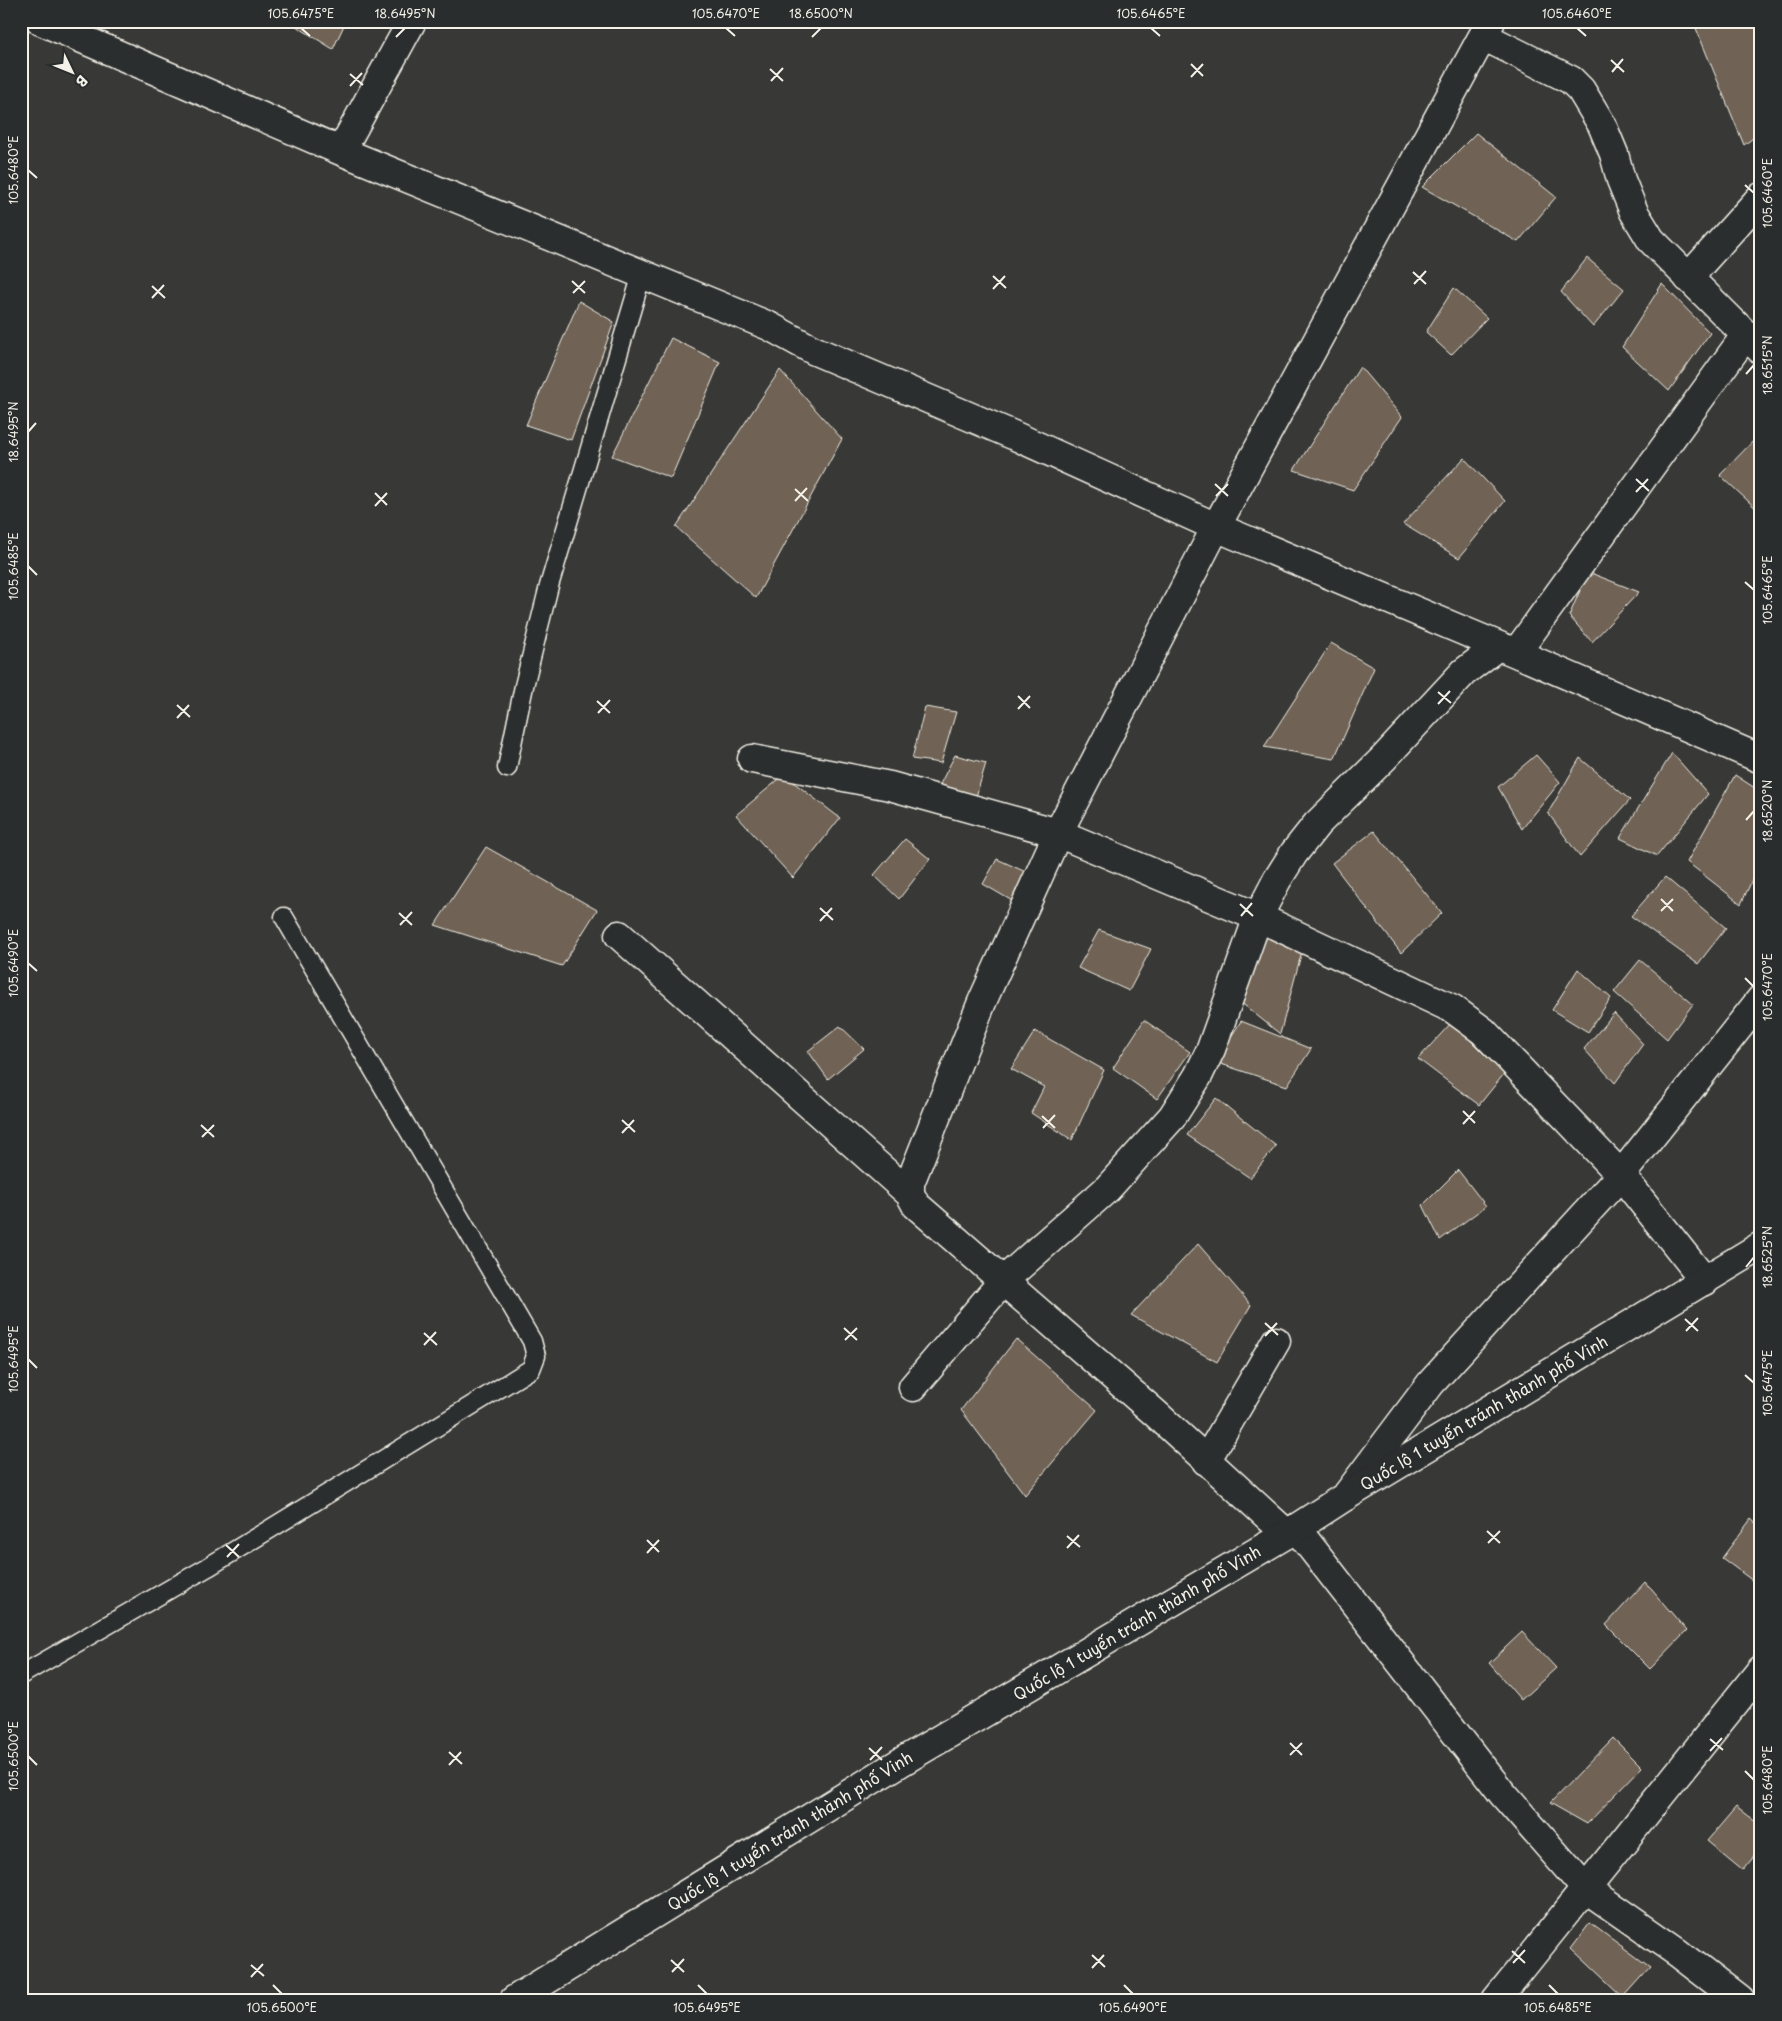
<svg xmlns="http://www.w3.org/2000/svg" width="1782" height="2021" viewBox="0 0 1782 2021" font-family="'Playpen Sans',sans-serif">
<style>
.building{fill:#6f6355;stroke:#f4f1e8}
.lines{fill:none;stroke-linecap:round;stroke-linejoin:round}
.lane-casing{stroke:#f4f1e8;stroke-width:21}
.street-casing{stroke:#f4f1e8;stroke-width:31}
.highway-casing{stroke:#f4f1e8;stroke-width:31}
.lane{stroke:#2a2d2e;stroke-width:18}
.street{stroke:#2a2d2e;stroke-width:28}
.highway{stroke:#2a2d2e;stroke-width:28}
.ticks{fill:none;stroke:#f4f1e8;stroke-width:2}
.labels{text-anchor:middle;stroke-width:4.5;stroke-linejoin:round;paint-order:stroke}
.street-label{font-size:16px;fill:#f4f1e8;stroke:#2a2d2e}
.neatline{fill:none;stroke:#f4f1e8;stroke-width:2}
.ticks-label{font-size:12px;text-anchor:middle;fill:#f4f1e8}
</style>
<rect width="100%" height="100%" fill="#383836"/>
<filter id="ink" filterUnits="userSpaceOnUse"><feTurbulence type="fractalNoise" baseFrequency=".02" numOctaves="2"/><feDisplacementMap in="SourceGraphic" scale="10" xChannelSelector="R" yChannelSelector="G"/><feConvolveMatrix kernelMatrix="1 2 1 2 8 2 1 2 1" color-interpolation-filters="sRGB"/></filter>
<g filter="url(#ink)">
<!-- building -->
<path class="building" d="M288,21H346L333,49Z
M1693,21H1761V132L1744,145Z
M1476,133L1556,197L1518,242L1422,187Z
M1587,258L1624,289L1593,327L1561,292Z
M1662,284L1710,333L1669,391L1622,347Z
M1454,288L1487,318L1451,355L1426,332Z
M579,301L614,322L571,440L526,425Z
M671,338L720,362L671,478L612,456Z
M1360,367L1402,417L1353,490L1294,470Z
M780,370L842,439L756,598L676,527Z
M1761,433V513L1720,475Z
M1464,458L1505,501L1459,558L1403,524Z
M1588,572L1639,592L1592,642L1569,616Z
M1331,643L1374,668L1334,759L1264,747Z
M925,707L956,712L941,763L912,759Z
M1672,753L1708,794L1657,856L1620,838Z
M955,755L986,763L975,800L937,790Z
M1536,755L1560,782L1522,829L1498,787Z
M1580,758L1630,800L1580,857L1548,813Z
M784,775L840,818L793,878L736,815Z
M1735,775L1761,792V861L1741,904L1687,862Z
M1374,831L1442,913L1401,953L1332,863Z
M905,839L930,859L899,899L874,875Z
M486,847L597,910L562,966L435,925Z
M997,859L1028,873L1014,902L983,884Z
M1665,877L1726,928L1698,964L1631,916Z
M1099,930L1151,949L1129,991L1078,968Z
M1260,933L1302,951L1280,1034L1239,1001Z
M1640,960L1693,1004L1667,1039L1614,992Z
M1578,969L1611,998L1588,1032L1552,1010Z
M1614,1013L1643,1044L1615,1083L1584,1049Z
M1144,1020L1190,1052L1157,1099L1113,1068Z
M1241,1021L1311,1049L1287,1086L1215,1062Z
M1452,1022L1504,1074L1479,1105L1418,1059Z
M840,1026L864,1049L828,1079L808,1051Z
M1035,1031L1104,1070L1072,1140L1031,1113L1044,1087L1011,1069Z
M1216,1098L1276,1146L1250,1178L1187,1135Z
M1458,1170L1486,1206L1440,1240L1423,1205Z
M1198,1244L1251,1305L1217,1362L1131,1315Z
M1016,1339L1097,1410L1025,1495L961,1410Z
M1751,1519L1761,1528V1573L1753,1581L1722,1558Z
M1645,1582L1687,1631L1650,1669L1606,1625Z
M1522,1632L1556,1668L1521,1700L1489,1663Z
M1613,1738L1642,1767L1587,1824L1550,1803Z
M1736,1807L1761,1826V1847L1742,1870L1707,1841Z
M1590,1923L1650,1967L1623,1997L1571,1948Z"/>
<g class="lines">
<defs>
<path id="lane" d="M507,768L524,686L549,586L642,274
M21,1675L208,1567L531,1369L536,1356L532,1341L284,917"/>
<path id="street" d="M41,21L341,151L769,326L813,350L1013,435L1216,527L1516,653L1761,759
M1483,36L1571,80L1581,90L1602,125L1614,154L1621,180L1634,212L1651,240L1761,350
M341,151L412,21
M1688,278L1761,197
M1516,653L1745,336
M752,759L890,786L1058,833L1258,917L1453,1009L1483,1031L1621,1175L1705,1281
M619,935L910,1194
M913,1387L1003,1281L1107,1189L1172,1117L1198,1076L1211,1049L1258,917L1277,880L1294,853L1317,824L1384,758L1464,672L1498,646
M1206,1461L1276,1341
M1346,1496L1431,1383L1621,1175L1761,999
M1296,1528L1502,1793L1585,1888L1678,1953L1739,2000
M1287,1534L1155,1413L916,1205L910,1194V1183L982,1002L1058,833L1216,527L1491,21
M1496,2000L1761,1670"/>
<path id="highway" d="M514,2000L901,1762L1287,1534L1346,1496L1761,1246"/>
</defs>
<!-- lane casing -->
<use href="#lane" class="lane-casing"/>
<!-- street casing -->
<use href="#street" class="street-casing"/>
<!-- highway casing -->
<use href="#highway" class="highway-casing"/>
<!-- lane -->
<use href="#lane" class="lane"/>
<!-- street -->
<use href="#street" class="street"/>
<!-- highway -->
<use href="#highway" class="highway"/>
</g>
</g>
<!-- ticks -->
<path class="ticks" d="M301,28L310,36M726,28L735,36M1151,28L1160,36M1577,28L1586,36M396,37L405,28M812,37L821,28M1611,60L1624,72M1191,64L1203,76M770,69L783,81M1612,72L1623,59M350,74L363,85M1191,77L1203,64M771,81L783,68M350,86L362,73M28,170L37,178M1745,185L1754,193M1413,272L1426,284M993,276L1006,288M572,281L585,293M1414,284L1426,271M152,286L165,298M993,289L1005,276M573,293L585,281M152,298L164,285M1746,374L1754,365M28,432L36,423M1636,479L1649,491M1215,484L1228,496M795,489L808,501M1636,492L1648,479M375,493L387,505M1216,496L1228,484M795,501L807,488M375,506L387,493M28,566L37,575M1745,582L1754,590M1438,692L1451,703M1018,696L1030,708M597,701L610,713M1438,704L1450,691M177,705L190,717M1018,709L1030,696M598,713L610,700M177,718L189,705M1746,820L1754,811M1661,899L1673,911M1240,904L1253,916M820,908L833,920M1661,911L1673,899M399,913L412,925M1241,916L1252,903M820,921L832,908M400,925L412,912M28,963L37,971M1745,978L1754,987M1463,1111L1475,1123M1042,1116L1055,1128M622,1120L635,1132M1463,1124L1475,1111M201,1125L214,1137M1043,1128L1055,1115M622,1133L634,1120M202,1137L214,1125M1746,1267L1754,1257M1685,1319L1698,1331M1265,1323L1278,1335M844,1328L857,1340M1686,1331L1698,1318M424,1333L437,1345M1265,1336L1277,1323M845,1340L857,1328M424,1345L436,1332M28,1359L37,1368M1745,1375L1754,1383M1487,1531L1500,1543M1067,1536L1080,1547M647,1540L659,1552M1488,1543L1500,1531M226,1545L239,1557M1067,1548L1079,1535M647,1553L659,1540M227,1557L239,1544M1710,1739L1723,1750M1290,1743L1302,1755M869,1748L882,1760M1710,1751L1722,1738M449,1752L462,1764M1290,1755L1302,1743M28,1756L37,1765M870,1760L882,1747M449,1765L461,1752M1745,1771L1754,1780M1512,1951L1525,1963M1092,1955L1105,1967M671,1960L684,1972M1513,1963L1525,1950M251,1965L264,1976M1092,1968L1104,1955M672,1972L684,1959M251,1977L263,1964M273,1985L282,1994M698,1985L707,1994M1124,1985L1133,1994M1549,1985L1558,1994"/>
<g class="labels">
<!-- street labels -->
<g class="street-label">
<text transform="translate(1484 1413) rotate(-31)" y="6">Quốc lộ 1 tuyến tránh thành phố Vinh</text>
<text transform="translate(1137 1623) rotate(-31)" y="6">Quốc lộ 1 tuyến tránh thành phố Vinh</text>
<text transform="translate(790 1831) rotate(-32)" y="6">Quốc lộ 1 tuyến tránh thành phố Vinh</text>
</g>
</g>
<!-- margin -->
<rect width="1782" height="2021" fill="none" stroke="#2a2d2e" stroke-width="55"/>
<!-- north arrow -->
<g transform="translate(72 72) rotate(133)" stroke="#2a2d2e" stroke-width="4" paint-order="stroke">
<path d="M0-4L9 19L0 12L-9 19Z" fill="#f4f1e8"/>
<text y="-8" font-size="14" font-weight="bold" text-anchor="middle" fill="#f4f1e8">B</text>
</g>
<rect x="28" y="28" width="1726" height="1966" class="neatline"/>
<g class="ticks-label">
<text x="301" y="18">105.6475°E</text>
<text x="405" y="18">18.6495°N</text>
<text x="726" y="18">105.6470°E</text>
<text x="821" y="18">18.6500°N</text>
<text x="1151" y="18">105.6465°E</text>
<text x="1577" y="18">105.6460°E</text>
<text transform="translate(14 170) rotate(-90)" y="4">105.6480°E</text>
<text transform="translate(1768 193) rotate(-90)" y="4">105.6460°E</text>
<text transform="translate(1768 365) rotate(-90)" y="4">18.6515°N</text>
<text transform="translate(14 432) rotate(-90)" y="4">18.6495°N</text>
<text transform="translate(14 566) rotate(-90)" y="4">105.6485°E</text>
<text transform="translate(1768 590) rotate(-90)" y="4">105.6465°E</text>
<text transform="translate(1768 811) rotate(-90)" y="4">18.6520°N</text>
<text transform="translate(14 963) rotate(-90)" y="4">105.6490°E</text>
<text transform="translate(1768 987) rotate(-90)" y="4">105.6470°E</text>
<text transform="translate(1768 1257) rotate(-90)" y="4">18.6525°N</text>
<text transform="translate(14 1359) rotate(-90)" y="4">105.6495°E</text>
<text transform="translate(1768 1383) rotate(-90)" y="4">105.6475°E</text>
<text transform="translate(14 1756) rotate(-90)" y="4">105.6500°E</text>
<text transform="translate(1768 1780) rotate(-90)" y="4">105.6480°E</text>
<text x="282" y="2012">105.6500°E</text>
<text x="707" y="2012">105.6495°E</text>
<text x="1133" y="2012">105.6490°E</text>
<text x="1558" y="2012">105.6485°E</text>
</g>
</svg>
